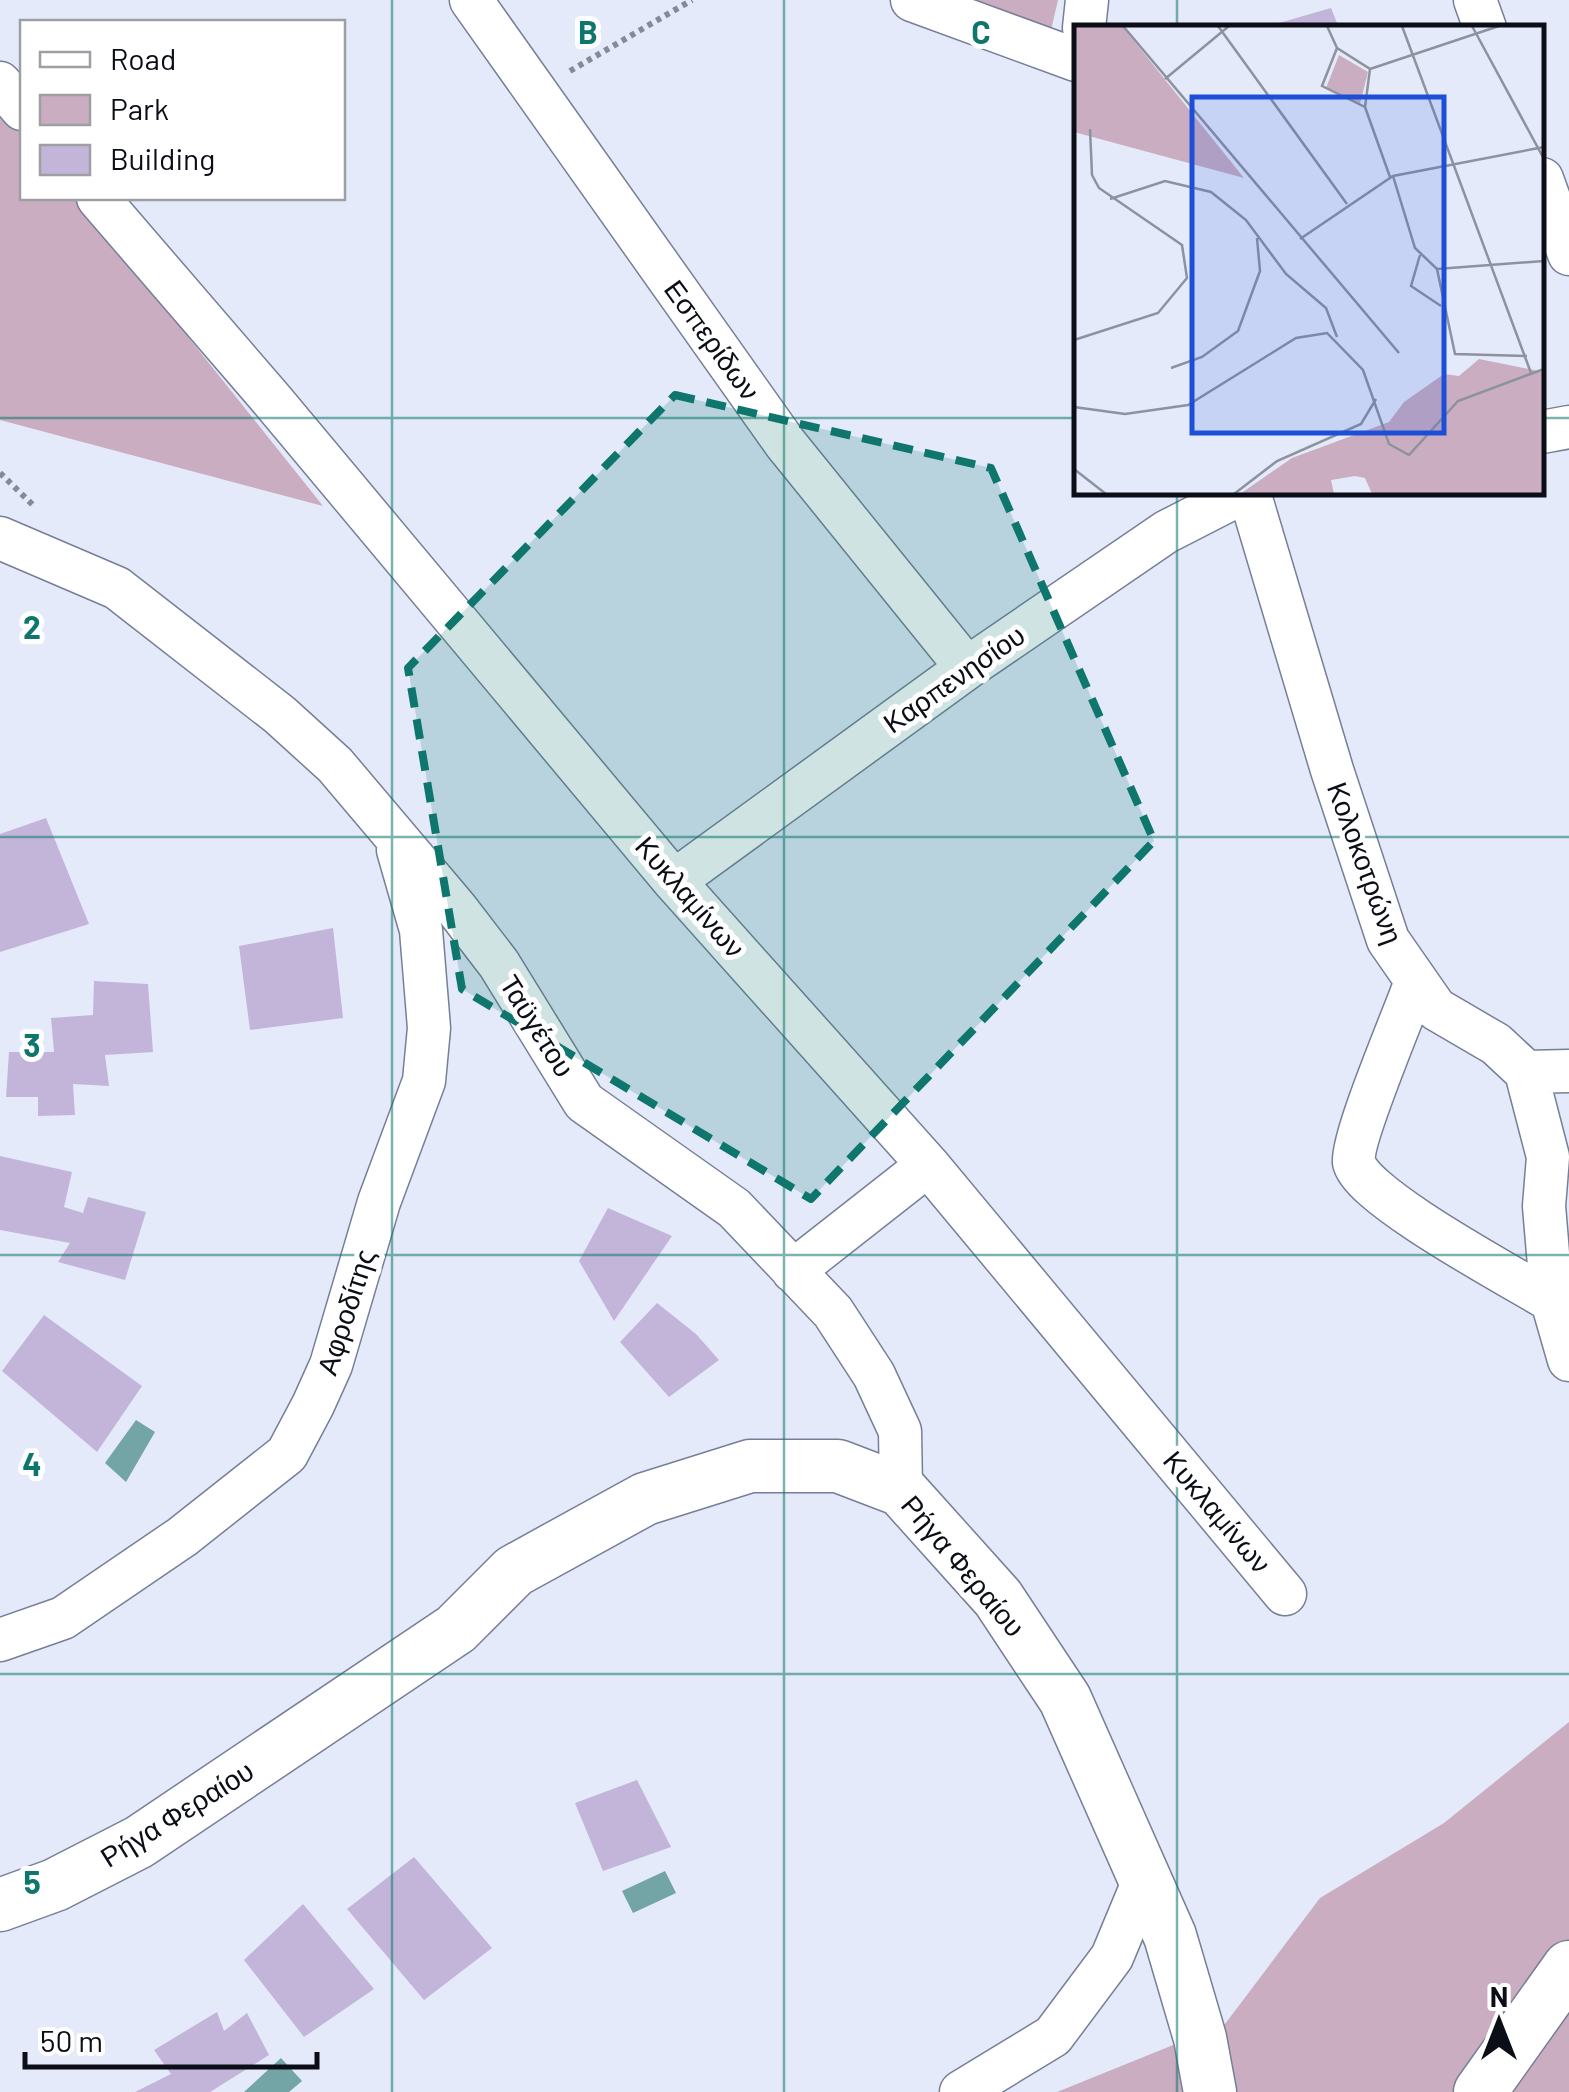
<svg xmlns="http://www.w3.org/2000/svg" width="1569" height="2092" viewBox="0 0 1569 2092" font-family="Barlow,sans-serif">
<style>
.green{fill:#cbadc1}
.water{fill:#73a4a6}
.building{fill:#c3b5d9}
.lines{fill:none;stroke-linecap:round;stroke-linejoin:round}
.minor-casing{stroke:#767f97;stroke-width:45}
.tertiary-casing{stroke:#767f97;stroke-width:55}
.path{stroke:#868a97;stroke-width:6;stroke-dasharray:5 5;stroke-linecap:butt}
.minor{stroke:#fff;stroke-width:42}
.tertiary{stroke:#fff;stroke-width:52}
.marked{fill:#0f766e;fill-opacity:0.2;stroke:#0f766e;stroke-width:8;stroke-dasharray:20 12;stroke-linejoin:round}
.grid{fill:none;stroke:#0f766e;stroke-width:2.5;stroke-opacity:0.55}
.labels{text-anchor:middle;stroke-width:10;stroke-linejoin:round;paint-order:stroke}
.street-label{font-size:28px;fill:#0b0e17;stroke:#fff}
.inset-road{fill:none;stroke:#8d929f;stroke-width:2.5}
.view{fill:#1d4ed8;fill-opacity:0.15;stroke:#1d4ed8;stroke-width:5}
.inset-edge{fill:none;stroke:#0b0e17;stroke-width:5}
.grid-label{font-size:32px;text-anchor:middle;font-weight:bold;fill:#0f766e;stroke:#fff;stroke-width:10;stroke-linejoin:round;paint-order:stroke}
</style>
<rect width="100%" height="100%" fill="#e4eafa"/>
<!-- green -->
<path class="green" d="M955,0H1058L1048,43Z
M0,100L22,128V198H77L323,506L0,420Z
M1569,1722V2092H1057L1225,2024L1320,1898L1444,1823Z"/>
<!-- water -->
<path class="water" d="M136,1420L155,1432L126,1482L105,1463Z
M665,1871L676,1893L633,1913L622,1891Z
M281,2058L302,2081L289,2092H244Z"/>
<!-- building -->
<path class="building" d="M1331,8L1339,28H1280L1279,23Z
M46,818L89,924L0,952V834Z
M333,928L343,1018L250,1030L239,946Z
M94,981L148,984L153,1052L105,1055L109,1086L73,1084L75,1115L38,1116V1097H6L9,1052H54L51,1018L93,1015Z
M0,1156L72,1172L64,1207L83,1213L88,1197L146,1212L125,1280L58,1262L70,1243L0,1230Z
M608,1208L672,1236L614,1321L579,1261Z
M657,1303L696,1334L719,1360L669,1397L620,1342Z
M44,1315L142,1386L97,1452L2,1371Z
M637,1780L671,1847L603,1871L575,1803Z
M414,1857L492,1948L424,2000L347,1909Z
M303,1904L374,1989L304,2037L244,1960Z
M217,2012L224,2031L247,2013L269,2055L210,2092H135L171,2074L154,2050Z"/>
<g class="lines">
<defs>
<path id="minor" d="M471,0L785,443L967,668
M912,0L1076,60
M1475,0L1485,28
M1084,28L1087,0
M0,83L22,109
M1542,179L1569,254
M98,198L272,400L674,881L928,1165L1285,1594
M1542,432L1569,427
M1249,492L1332,770L1388,940L1436,1009L1496,1044L1526,1072L1548,1157L1544,1206L1552,1301L1569,1360
M0,538L117,588L280,715L335,765L456,908L499,964L584,1102L734,1208L833,1312L874,1375L900,1431L901,1490
M674,881L967,668L1166,532L1244,492
M1416,981C1405,1013 1351,1138 1354,1162C1360,1196 1516,1279 1552,1301
M1526,1072L1569,1071
M793,1271L928,1165
M0,1640L63,1618L182,1537L287,1454L313,1405L331,1365L379,1202L424,1081L429,1028L421,930L398,850
M961,2092L1053,2036L1112,1957L1144,1880"/>
<path id="tertiary" d="M0,1905L55,1885L139,1842L456,1629L514,1571L645,1499L750,1466H838L901,1490L998,1598L1065,1699L1170,1936L1200,2038L1210,2092
M1480,2092L1569,1967"/>
</defs>
<!-- minor casing -->
<use href="#minor" class="minor-casing"/>
<!-- tertiary casing -->
<use href="#tertiary" class="tertiary-casing"/>
<!-- path -->
<path class="path" d="M570,71L692,0
M0,473L34,506"/>
<!-- minor -->
<use href="#minor" class="minor"/>
<!-- tertiary -->
<use href="#tertiary" class="tertiary"/>
</g>
<!-- marked area -->
<path class="marked" d="M675,395L991,468L1154,841L811,1199L462,989L408,668Z"/>
<!-- grid -->
<path class="grid" d="M392,0V2092M784,0V2092M1177,0V28M0,418H1076M1542,418H1569M1177,492V2092M0,837H1569M0,1255H1569M0,1674H1569"/>
<g class="labels">
<!-- street labels -->
<g class="street-label">
<text transform="translate(712 340) rotate(54)" y="10">Εσπερίδων</text>
<text transform="translate(954 679) rotate(-35)" y="10">Καρπενησίου</text>
<text transform="translate(1365 863) rotate(70)" y="10">Κολοκοτρώνη</text>
<text transform="translate(690 897) rotate(49)" y="10">Κυκλαμίνων</text>
<text transform="translate(537 1026) rotate(58)" y="10">Ταϋγέτου</text>
<text transform="translate(346 1312) rotate(-72)" y="10">Αφροδίτης</text>
<text transform="translate(1217 1512) rotate(50)" y="10">Κυκλαμίνων</text>
<text transform="translate(963 1566) rotate(50)" y="10">Ρήγα Φεραίου</text>
<text transform="translate(177 1814) rotate(-32)" y="10">Ρήγα Φεραίου</text>
</g>
</g>
<!-- overview -->
<g transform="translate(1074 25)">
<rect width="470" height="470" fill="#e4eafa"/>
<path d="M0,1H48L170,153L0,107ZM265,30L294,47L286,79L252,63ZM405,334L470,347V469H298L291,453L281,451L257,455L260,469H166L218,433L315,397L330,377L370,349L385,351Z" fill="#cbadc1"/>
<path class="inset-road" d="M49,1L325,328M144,1L273,179M253,1L263,23L248,61L291,82M328,1L457,348M398,1L470,134M263,23L296,44L291,82L316,152M296,44L425,1M91,54L155,1M319,151L341,223L363,244L381,329L453,331M36,174L91,156L137,167L172,195L212,249L252,283L263,312M226,214L319,151L470,122M346,230L337,261L367,281M363,244L470,236M0,315L84,288L113,253L108,220L25,163L18,150L16,104M97,343L128,332L164,306L186,246L183,213M0,382L51,389L114,380L222,313L253,308L289,345L315,419L335,430L384,376L470,344M0,444L32,469M160,469L203,436L287,399L302,374"/>
<path class="view" d="M118,72H370V408H118Z"/>
<rect width="470" height="470" class="inset-edge"/>
</g>
<g class="grid-label">
<text x="588" y="44">B</text>
<text x="981" y="44">C</text>
<text x="32" y="639">2</text>
<text x="32" y="1057">3</text>
<text x="32" y="1476">4</text>
<text x="32" y="1894">5</text>
</g>
<!-- legend -->
<rect x="20" y="20" width="325" height="180" fill="#ffffff" stroke="#9d9fa2" stroke-width="2.5"/>
<rect x="40" y="52" width="50" height="15" fill="#ffffff" stroke="#9d9fa2" stroke-width="2.5"/>
<text x="110" y="70" font-size="30" fill="#0b0e17">Road</text>
<rect x="40" y="95" width="50" height="30" fill="#cbadc1" stroke="#9d9fa2" stroke-width="2.5"/>
<text x="110" y="120" font-size="30" fill="#0b0e17">Park</text>
<rect x="40" y="145" width="50" height="30" fill="#c3b5d9" stroke="#9d9fa2" stroke-width="2.5"/>
<text x="110" y="170" font-size="30" fill="#0b0e17">Building</text>
<!-- north arrow -->
<g transform="translate(1499 2022)" stroke="#ffffff" stroke-width="8" paint-order="stroke">
<path d="M0-8L18 38L0 25L-18 38Z" fill="#0b0e17"/>
<text y="-15" font-size="28" font-weight="bold" text-anchor="middle" fill="#0b0e17">N</text>
</g>
<!-- scale -->
<path d="M25 2052v15h292v-15" fill="none" stroke="#0b0e17" stroke-width="5"/>
<text x="40" y="2052" font-size="30" fill="#0b0e17" stroke="#ffffff" stroke-width="8" paint-order="stroke">50 m</text>
</svg>
